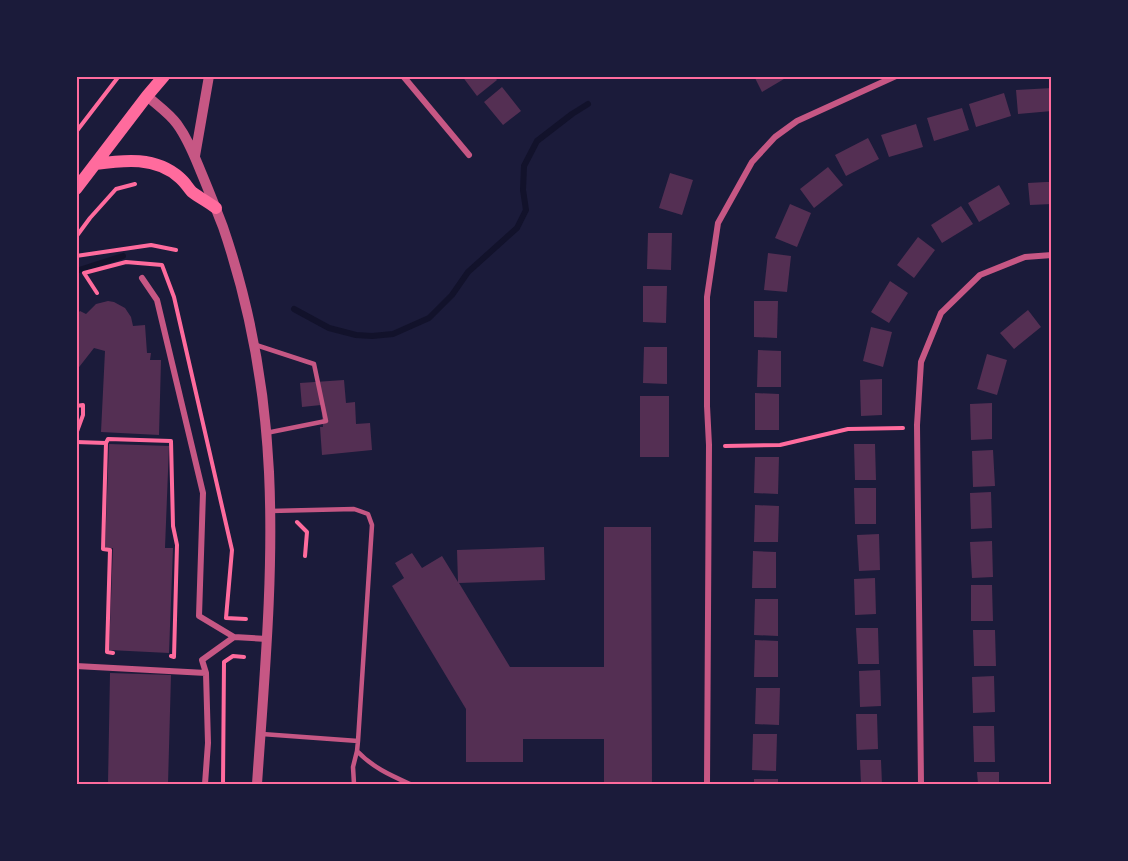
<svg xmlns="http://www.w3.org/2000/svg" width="1128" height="861" viewBox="0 0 1128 861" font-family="Signika,sans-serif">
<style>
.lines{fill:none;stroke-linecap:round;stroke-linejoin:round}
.stream{stroke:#12122b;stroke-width:6}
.building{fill:#542f53}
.path{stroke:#ff6b9d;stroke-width:4}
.service{stroke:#c65784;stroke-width:4.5}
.minor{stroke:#c65784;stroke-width:6}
.tertiary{stroke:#c65784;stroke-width:10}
.secondary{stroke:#ff6b9d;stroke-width:12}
.neatline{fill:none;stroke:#ff6b9d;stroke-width:2}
</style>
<rect width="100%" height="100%" fill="#1b1b3a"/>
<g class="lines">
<!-- stream -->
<path class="stream" d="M76,271L123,256
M294,309L329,328L356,335L372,336L393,334L429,318L452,295L468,272L517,228L526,210L523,190L524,166L537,141L572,114L588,104"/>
</g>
<!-- building -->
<path class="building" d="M462,76H494L497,80L477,96Z
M754,76H789L762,92Z
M502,87L521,111L503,125L484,102Z
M1052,88V111L1018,114L1016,90Z
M1004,93L1011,116L976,127L969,104Z
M962,108L969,130L934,141L927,118Z
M916,124L923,147L889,157L881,135Z
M868,138L879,159L846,176L835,155Z
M828,167L843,185L814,208L800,189Z
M670,173L693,180L682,215L659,208Z
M1046,182H1052V204L1030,205L1028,183Z
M999,185L1010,204L979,222L968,203Z
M790,204L811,213L797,247L775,238Z
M961,206L973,224L942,243L931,225Z
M648,233H672L671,270L647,269Z
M918,237L935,250L914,278L897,265Z
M768,253L791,256L787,292L764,290Z
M890,281L908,293L889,323L871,312Z
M643,286H667L666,323L643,322Z
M108,301L114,302L125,308L131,317L133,326L145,325L147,353H151L150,360H161L159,435L101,432L105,351L94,348L76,371V315L80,311L86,314L96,304Z
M754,301H778L777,338L754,337Z
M1028,310L1041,327L1014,349L1000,333Z
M871,327L892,332L883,367L863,361Z
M644,347H667V384L643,383Z
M758,350L781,351V387H757Z
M987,354L1007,360L997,395L977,389Z
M882,379V415L861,416L860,380Z
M344,380L346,403L355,402L356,424L370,423L372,450L322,455L320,427H323L321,405L302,407L300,383Z
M755,393L779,394V430H755Z
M640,396H669V457H640Z
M992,403V439L971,440L970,404Z
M109,444L169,446L165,548H173L169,653L109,650L113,548H105Z
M854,444H875L876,480H855Z
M993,450L995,486L973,487L972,451Z
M755,457H779L778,494L754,493Z
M854,488H876V524H855Z
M991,492L992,528L971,529L970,493Z
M755,505L779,506L778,542H754Z
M604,527H651L652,784H604V739H523V762H466V709L392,586L404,578L395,563L412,553L422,568L442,556L458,582L457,550L544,547L545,580L459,583L510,667H604Z
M879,534L880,570L859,571L857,535Z
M992,541L993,577L972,578L970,542Z
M753,551L776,552V588H752Z
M875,578L876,614L855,615L854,579Z
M971,585H992L993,621H971Z
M755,599H778V636L754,635Z
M856,628H878L879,664H858Z
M973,630H995L996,666H974Z
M755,640L778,641V677H754Z
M880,670L881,706L860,707L859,671Z
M110,673L171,675L168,784H108Z
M994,676L995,712L973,713L972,677Z
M756,688H780L779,725L755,724Z
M856,714H877L878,749L857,750Z
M973,726H994L995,762H974Z
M753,734H777L776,771L752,770Z
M860,760H881L882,784H861Z
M977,772H999V784H978Z
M754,779H778V784H754Z"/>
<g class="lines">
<!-- path -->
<path class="path" d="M229,77L230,76
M76,132L119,76
M76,237L90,218L116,189L135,184
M76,256L151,245L176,250
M97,293L84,273L126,262L162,265L174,297L232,550L226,618L246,619
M76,406L83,405V415L76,434
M76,442L106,443L108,439L171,441L173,526L177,545L174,657L171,656
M106,443L103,549L110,550L107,652L113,653
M725,446L780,445L848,429L903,428
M297,522L307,532L305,556
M223,784L224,662L233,656L244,657"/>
<!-- service -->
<path class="service" d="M256,345L314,364L326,421L266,433
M262,734L358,741L372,525L368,514L354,509L270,511
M358,741L357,751C372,767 390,775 410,784
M354,784L353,767L357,751"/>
<!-- minor -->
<path class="minor" d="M403,76L469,155
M142,278L157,300L203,493L199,616L234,637L202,660L206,673L208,743L205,784
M234,637L267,639
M76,666L206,673
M707,784L709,445L707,406V297L718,223L752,162L775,137L797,121L896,76
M921,784L917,425L921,362L941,313L980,275L1025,257L1052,255"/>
<!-- tertiary -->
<path class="tertiary" d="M147,96C157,105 169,113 177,124C188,139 194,155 201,172C209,191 216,209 223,227C250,306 265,389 269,472C274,576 264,681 257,784
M195,156L209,76"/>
<!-- secondary -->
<path class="secondary" d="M95,164C124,160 156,156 180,178C185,182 188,188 192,192C200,198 208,202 216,208
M76,189L147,96L164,76"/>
</g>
<!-- border -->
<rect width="1128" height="861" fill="none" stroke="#1b1b3a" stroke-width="156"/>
<rect x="78" y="78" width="972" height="705" class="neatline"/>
</svg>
